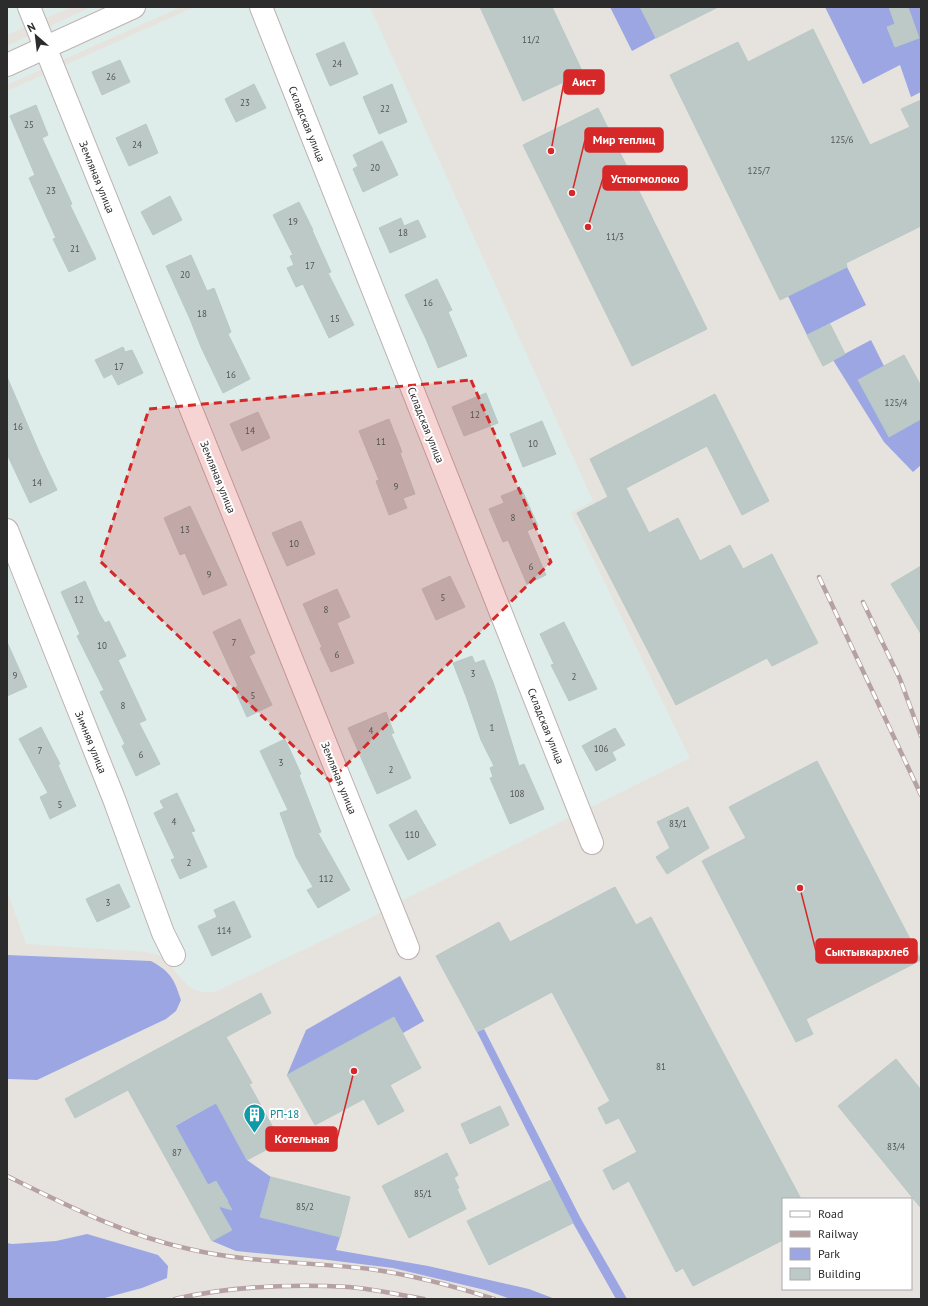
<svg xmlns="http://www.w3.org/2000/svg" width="928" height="1306" viewBox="0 0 928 1306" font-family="'PT Sans',sans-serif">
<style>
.industrial{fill:#e6e2de;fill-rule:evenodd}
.green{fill:#9ba6e3}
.building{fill:#bdc9c6;stroke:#b7c9c6}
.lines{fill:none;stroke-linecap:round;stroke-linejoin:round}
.minor-casing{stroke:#bfb2b2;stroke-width:24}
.minor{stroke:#fff;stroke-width:22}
.rail-casing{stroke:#b5a1a1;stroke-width:4.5}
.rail{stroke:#fff;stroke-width:3;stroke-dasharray:9;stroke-linecap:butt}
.marked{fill:#d62828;fill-opacity:0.2;stroke:#d62828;stroke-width:3;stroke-dasharray:8 5;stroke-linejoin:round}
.labels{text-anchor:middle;stroke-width:4;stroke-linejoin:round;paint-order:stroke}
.number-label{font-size:9px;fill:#505352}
.street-label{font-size:11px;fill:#2c2c2c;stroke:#fff}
.culture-label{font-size:11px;fill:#0d838f;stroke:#fff;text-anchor:start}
.leader{fill:none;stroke:#d62828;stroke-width:1.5}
.callout-dot{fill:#d62828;stroke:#fff;stroke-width:1.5}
.callout{fill:#d62828;stroke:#d62828;stroke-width:1.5}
.callout-label{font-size:12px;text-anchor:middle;font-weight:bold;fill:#fff}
</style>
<rect width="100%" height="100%" fill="#deede9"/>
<!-- industrial -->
<path class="industrial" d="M71,7H91L7,46V35Z
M181,7H194L7,91V85Z
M370,7H921V1299H102L142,1288L87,1234L56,1241L12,1244L7,1243V1079L37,1080L166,1019L151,961L7,955V891L26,944L146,952L155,954L163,957L185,983L193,989L201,992H215L364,921L403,900L690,758L571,513L593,501ZM783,1199H911V1289H783Z"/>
<!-- green -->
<path class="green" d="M610,7H640L656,38L632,51Z
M825,7H889L895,24L887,27L895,47L919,38L908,7H920L921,10V92L911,97L900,65L863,84Z
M847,267L866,305L807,335L788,296Z
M871,340L884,366L889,436L921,419V465L913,472L884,442L833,360Z
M7,955L151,961C171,972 174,979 181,1000L176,1011L166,1019L37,1080L7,1079Z
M400,976L424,1021L403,1033L394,1018L287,1075L306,1030Z
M484,1029L581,1219L627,1299H616L573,1223L477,1032Z
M227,1097L229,1127L247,1160L271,1177L261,1217L340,1237L336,1250L428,1266L529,1289L555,1299H511L485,1290L393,1268L320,1259L236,1251L212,1241L231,1230L219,1207L228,1201L216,1181L208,1185L175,1126Z
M87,1234L158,1255L168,1266L167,1278L142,1288L101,1299H7V1243L12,1244L56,1241Z"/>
<!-- building -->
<path class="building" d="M480,7H552L583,73L523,101Z
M640,7H718L656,38Z
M889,7H908L919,38L895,47L887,27L895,24Z
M813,29L870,145L910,127L901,109L921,100V226L846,263L847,267L780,300L670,75L738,42L748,62Z
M344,42L358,74L330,86L316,54Z
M120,60L130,82L102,95L92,72Z
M254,84L266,108L236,122L225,99Z
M392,84L407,122L379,134L363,97Z
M36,105L48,135L42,138L72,204L70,205L96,259L69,272L53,239L56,238L29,178L35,175L10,116Z
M598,108L707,329L632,366L523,145Z
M146,124L158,153L129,166L116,138Z
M382,141L398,175L363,192L353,169L358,166L353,155Z
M170,196L182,220L153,235L141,212Z
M299,202L313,230H312L331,272L328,273L354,325L329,338L303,284L296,287L287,268L294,265L290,256L293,255L273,215Z
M401,218L404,226L418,220L426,237L390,253L379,228Z
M191,255L207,291L214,288L231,332L228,334L250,379L223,393L201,347L190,319L166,266Z
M437,279L452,310L448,312L467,356L438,368L426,339L405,295Z
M830,324L845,354L823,366L807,335Z
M123,347L125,352L132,350L143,373L118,385L112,374L104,378L95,360Z
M904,355L921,386V419L889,437L858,380Z
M7,377L40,454L57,490L30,503L7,454Z
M486,393L498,423L464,436L452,407Z
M715,394L769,501L742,515L707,446L626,488L649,533L678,518L700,561L730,545L743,569L772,554L818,643L772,666L767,658L676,705L577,513L608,497L590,459Z
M258,412L270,438L242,451L230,424Z
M389,419L402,452L400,453L415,494L403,498L407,508L389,515L376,481L379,480L359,431Z
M542,421L556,454L523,467L510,434Z
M521,488L538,526L527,531L546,575L527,584L508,540L503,542L489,509L504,503L501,496Z
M190,506L227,585L203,595L185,553L180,555L164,518Z
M301,521L315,554L287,566L272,533Z
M921,566V634L891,584Z
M450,576L465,607L436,620L422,589Z
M85,581L99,613L105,623L109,621L126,656L118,660L146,720L139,723L160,764L136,776L122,746L125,744L100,692L104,690L77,636L80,634L61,592Z
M337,589L350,617L337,623L354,663L331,672L320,648L322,647L303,604Z
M240,619L255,653L249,656L272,705L247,717L234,688L238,686L213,632Z
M564,622L597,689L569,701L551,665L554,664L540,634Z
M7,642L27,687L7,696Z
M472,656L475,663L484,660L494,685L519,766L524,764L544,809L510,824L490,778L493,777L490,768L494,766L481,740L467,699L453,663Z
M386,712L394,733L391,734L411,778L377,794L348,728Z
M41,727L60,764L58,765L76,806L50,819L40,797L48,793L19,739Z
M615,728L625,745L612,752L616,760L596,771L582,746Z
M285,739L301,774L299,775L321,832L318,833L350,890L318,908L307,890L313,887L296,857L280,813L288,810L260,751Z
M817,761L921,960L806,1019L813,1034L796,1042L702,861L746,838L729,807Z
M177,793L195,831L191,832L207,867L180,879L171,860L175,858L154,813L164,808L160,801Z
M688,807L709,848L667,874L656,857L670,848L657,822Z
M416,810L436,845L408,860L389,825Z
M119,884L130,907L97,922L86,899Z
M615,887L636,925L651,917L801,1199H783V1240L693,1286L683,1268L676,1272L629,1181L613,1190L603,1170L637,1152L619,1118L606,1124L598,1108L610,1101L552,992L477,1032L436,956L499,922L510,942Z
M234,901L251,937L212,956L198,926L217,917L214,910Z
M261,993L271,1013L226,1037L252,1083L249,1084L281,1142L247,1160L216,1103L175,1125L208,1185L216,1181L232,1210L218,1206L232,1230L212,1241L128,1090L75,1118L65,1099Z
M394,1017L421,1068L390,1085L404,1111L378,1125L364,1099L315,1125L287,1075Z
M896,1059L921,1090V1208L838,1106Z
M500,1106L509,1125L470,1144L461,1124Z
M447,1153L458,1175L454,1178L459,1188L457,1189L466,1209L409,1238L382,1186Z
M271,1177L350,1197L340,1237L260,1217Z
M551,1180L573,1223L489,1265L467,1221Z"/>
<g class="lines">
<defs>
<path id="minor" d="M29,7L408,948
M261,7L592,843
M7,65L134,7
M7,530L114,799L163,933L174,955"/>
</defs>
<!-- minor casing -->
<use href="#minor" class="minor-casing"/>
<!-- minor -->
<use href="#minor" class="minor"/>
<defs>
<path id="rail" d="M819,577L921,795
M863,602L900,679L921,736
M7,1176C66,1205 125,1235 189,1249C249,1263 310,1262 370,1269C412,1275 454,1286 494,1299
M175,1299C231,1286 291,1284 349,1287C374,1289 400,1295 424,1299"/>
</defs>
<!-- rail casing -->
<use href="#rail" class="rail-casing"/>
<!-- rail -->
<use href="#rail" class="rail"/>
</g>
<!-- marked area -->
<path class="marked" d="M471,380L551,562L330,781L100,561L149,409Z"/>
<!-- icons -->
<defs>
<symbol id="building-pin" viewBox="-11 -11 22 30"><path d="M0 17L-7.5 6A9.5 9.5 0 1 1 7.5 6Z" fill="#0f9aa8" stroke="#fff"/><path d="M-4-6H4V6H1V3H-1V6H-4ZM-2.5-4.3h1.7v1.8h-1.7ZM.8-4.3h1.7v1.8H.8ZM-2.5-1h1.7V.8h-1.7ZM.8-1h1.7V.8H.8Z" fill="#fff"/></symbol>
</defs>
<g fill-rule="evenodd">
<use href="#building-pin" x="242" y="1102" width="25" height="34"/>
</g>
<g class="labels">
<!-- number labels -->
<g class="number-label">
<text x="531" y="43">11/2</text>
<text x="337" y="67">24</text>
<text x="111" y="80">26</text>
<text x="245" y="106">23</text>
<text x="385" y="112">22</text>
<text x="29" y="128">25</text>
<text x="842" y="143">125/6</text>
<text x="137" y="148">24</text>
<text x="375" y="171">20</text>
<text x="759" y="174">125/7</text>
<text x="51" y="194">23</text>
<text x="293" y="225">19</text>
<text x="403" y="236">18</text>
<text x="615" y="240">11/3</text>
<text x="75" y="252">21</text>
<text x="310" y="269">17</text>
<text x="185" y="278">20</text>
<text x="428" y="306">16</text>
<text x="202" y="317">18</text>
<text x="335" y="322">15</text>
<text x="119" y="370">17</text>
<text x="231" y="378">16</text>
<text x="896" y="406">125/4</text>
<text x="475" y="418">12</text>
<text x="18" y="430">16</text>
<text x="250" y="434">14</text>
<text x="381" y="445">11</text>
<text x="533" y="447">10</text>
<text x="37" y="486">14</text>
<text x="396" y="490">9</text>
<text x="513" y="521">8</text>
<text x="185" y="533">13</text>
<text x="294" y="547">10</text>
<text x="531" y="570">6</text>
<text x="209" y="578">9</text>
<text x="443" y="601">5</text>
<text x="79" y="603">12</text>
<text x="326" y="613">8</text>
<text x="234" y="646">7</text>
<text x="102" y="649">10</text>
<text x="337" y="658">6</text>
<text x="473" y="677">3</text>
<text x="15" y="679">9</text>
<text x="574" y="680">2</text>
<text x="253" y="699">5</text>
<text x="123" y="709">8</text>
<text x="492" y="731">1</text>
<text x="371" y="734">4</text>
<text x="601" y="752">106</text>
<text x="40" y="754">7</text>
<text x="141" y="758">6</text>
<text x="281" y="766">3</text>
<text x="391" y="773">2</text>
<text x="517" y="797">108</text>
<text x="60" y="808">5</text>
<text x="174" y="825">4</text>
<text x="678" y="827">83/1</text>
<text x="412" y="838">110</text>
<text x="189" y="866">2</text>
<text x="326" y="882">112</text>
<text x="108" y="906">3</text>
<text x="224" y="934">114</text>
<text x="661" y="1070">81</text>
<text x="896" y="1150">83/4</text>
<text x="177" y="1156">87</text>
<text x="423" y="1197">85/1</text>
<text x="305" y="1210">85/2</text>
</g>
<!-- street labels -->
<g class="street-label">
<text transform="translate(307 124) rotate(68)" y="4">Складская улица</text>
<text transform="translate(97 177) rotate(68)" y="4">Земляная улица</text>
<text transform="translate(426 425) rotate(68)" y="4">Складская улица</text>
<text transform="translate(218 477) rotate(68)" y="4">Земляная улица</text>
<text transform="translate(546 726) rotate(68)" y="4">Складская улица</text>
<text transform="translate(91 742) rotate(68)" y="4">Зимняя улица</text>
<text transform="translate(339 778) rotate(68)" y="4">Земляная улица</text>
</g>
<!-- culture labels -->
<g class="culture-label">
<text x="270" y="1118">РП-18</text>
</g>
</g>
<!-- callouts -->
<path class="leader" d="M551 151L564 82M572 193L585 140M588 227L603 178M800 888L816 951M354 1071L337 1139"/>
<g class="callout-dot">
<circle cx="551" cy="151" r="4"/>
<circle cx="572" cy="193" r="4"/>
<circle cx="588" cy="227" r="4"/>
<circle cx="800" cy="888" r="4"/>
<circle cx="354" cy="1071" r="4"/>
</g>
<g class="callout">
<rect x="564" y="70" width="40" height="24" rx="4"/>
<rect x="585" y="128" width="78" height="24" rx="4"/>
<rect x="603" y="166" width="84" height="24" rx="4"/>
<rect x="816" y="939" width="101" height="24" rx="4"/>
<rect x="266" y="1127" width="71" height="24" rx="4"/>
</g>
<g class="callout-label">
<text x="584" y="86">Аист</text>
<text x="624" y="144">Мир теплиц</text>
<text x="645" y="183">Устюгмолоко</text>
<text x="867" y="956">Сыктывкархлеб</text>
<text x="302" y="1143">Котельная</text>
</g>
<!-- border -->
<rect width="928" height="1306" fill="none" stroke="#2c2c2c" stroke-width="16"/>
<!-- legend -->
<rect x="782" y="1198" width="130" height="92" fill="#ffffff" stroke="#ababab"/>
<rect x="790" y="1211" width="20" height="6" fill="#ffffff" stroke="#ababab"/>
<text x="818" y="1218" font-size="12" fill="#2c2c2c">Road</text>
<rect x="790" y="1231" width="20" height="6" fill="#b5a1a1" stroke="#ababab"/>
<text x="818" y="1238" font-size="12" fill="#2c2c2c">Railway</text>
<rect x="790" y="1248" width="20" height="12" fill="#9ba6e3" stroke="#ababab"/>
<text x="818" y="1258" font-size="12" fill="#2c2c2c">Park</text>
<rect x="790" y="1268" width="20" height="12" fill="#bdc9c6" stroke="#ababab"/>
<text x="818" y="1278" font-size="12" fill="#2c2c2c">Building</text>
<!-- north arrow -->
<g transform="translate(36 36) rotate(332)" stroke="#ffffff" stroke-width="3" paint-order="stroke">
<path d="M0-3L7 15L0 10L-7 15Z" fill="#2c2c2c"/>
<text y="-6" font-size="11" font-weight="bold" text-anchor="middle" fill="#2c2c2c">N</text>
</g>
</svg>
